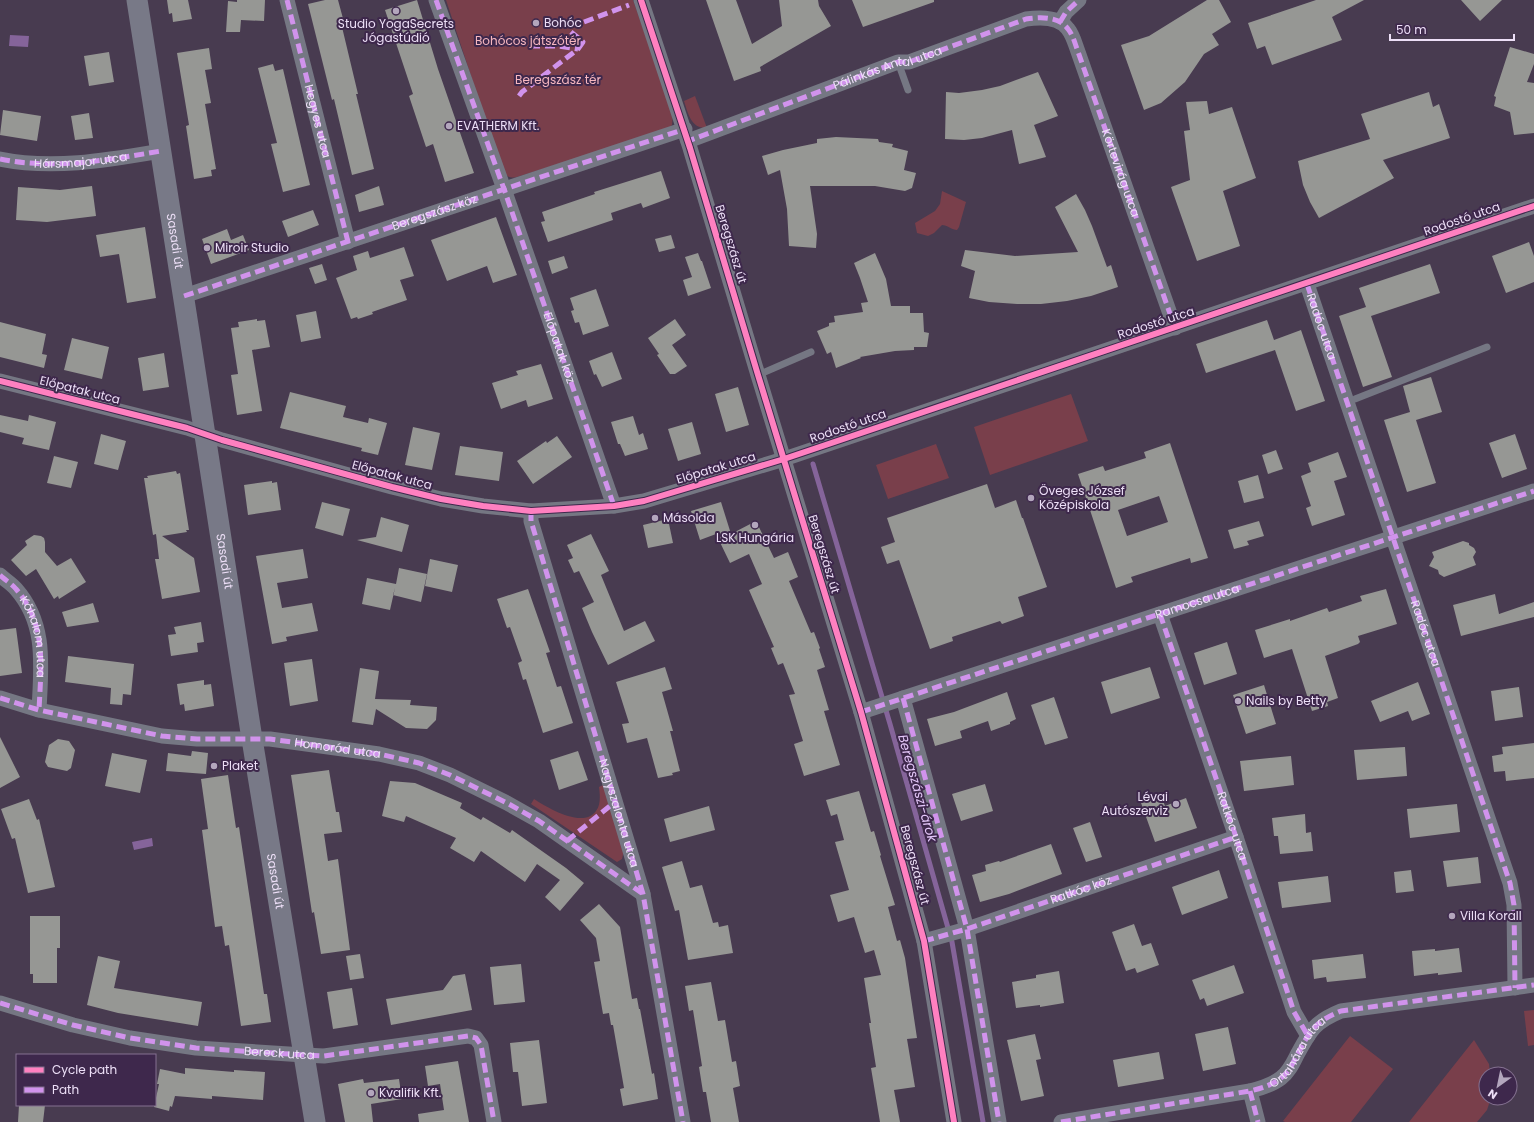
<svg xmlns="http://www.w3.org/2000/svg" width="1534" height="1122" viewBox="0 0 1534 1122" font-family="Poppins,sans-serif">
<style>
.green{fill:#793f4b}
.water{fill:#85649a}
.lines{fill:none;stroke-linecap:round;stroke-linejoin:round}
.stream{stroke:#85649a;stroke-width:5}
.building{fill:#969794;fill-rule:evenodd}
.lane{stroke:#757783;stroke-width:7}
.street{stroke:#757783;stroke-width:15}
.secondary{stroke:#787987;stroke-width:21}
.quiet{stroke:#d193ec;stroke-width:5;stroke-dasharray:10 5;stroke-linecap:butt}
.cycleway-casing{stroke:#3e284c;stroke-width:8}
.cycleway{stroke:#ff80c0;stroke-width:6}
.poi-dot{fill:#b3a6bd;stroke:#3e284c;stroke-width:1.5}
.labels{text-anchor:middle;stroke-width:4;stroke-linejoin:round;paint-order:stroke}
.poi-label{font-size:12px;fill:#eddff7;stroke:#3e284c;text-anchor:start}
.park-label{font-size:12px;fill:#f8b8c0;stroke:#3e284c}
.street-label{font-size:12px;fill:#eddff7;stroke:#3e284c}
.water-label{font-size:13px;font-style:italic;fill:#e5c8fa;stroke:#3e284c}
</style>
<rect width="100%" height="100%" fill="#483b50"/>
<!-- green -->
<path class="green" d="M446,0H633L673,114L672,125L666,130L517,177C509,179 506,176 502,170Z
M695,96L707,128C691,129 688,113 684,101Z
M942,191L966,202L959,227L957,230C952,230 947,225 942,225L934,233L928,236L917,233L915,223L935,211L940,204Z
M1071,394L1088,441L990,475L974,427Z
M936,444L949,478L888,499L876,465Z
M603,785L624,850L622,859L617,862L531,804L534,799C548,808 583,829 596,811C601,805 600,794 599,787Z
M1534,1010V1045L1528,1046L1524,1011Z
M1350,1036L1393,1069L1351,1122H1285L1283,1121Z
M1474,1040L1489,1064L1490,1074H1486V1098H1491L1487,1110L1477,1122H1409Z"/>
<!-- water -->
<path class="water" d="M10,35L29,36L28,47L9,46Z
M152,838L153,846L134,850L132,842Z"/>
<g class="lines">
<!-- stream -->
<path class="stream" d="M813,464L890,724L952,942L983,1122"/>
</g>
<!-- building -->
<path class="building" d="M167,0H188L192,19L173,22L172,13L169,14Z
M237,0H265L264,21L241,20L240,32H226L228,1L237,2Z
M325,0H338L345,26L342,27L358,94H356L374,169L352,175L334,99L332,100L308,4Z
M417,0L438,69L474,173L445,182L433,144L426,147L409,96L413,94L385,10Z
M706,0H736L752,44L782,26L779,0H818L819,6L831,26L760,67L761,71L734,81Z
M852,0H934V2L863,27Z
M1207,0H1219L1231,22L1212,34L1219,45L1204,54L1185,82L1161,103L1144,110L1121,45L1149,36Z
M1316,0H1364L1332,17L1342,40L1272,65L1265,46L1257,49L1248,23Z
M1461,0H1502L1480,21Z
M1510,47L1534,54V64L1527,82L1534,83V133L1514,135L1510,112L1494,106L1496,97L1494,96Z
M209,48L212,69L205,70L211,103L205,104L216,169L211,170L212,176L194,179L186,126L189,125L177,53Z
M109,52L114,82L89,86L84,56Z
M273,64L275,71L283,69L310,185L283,192L271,144L277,143L258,68Z
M1038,72L1058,116L1034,125L1046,157L1019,164L1012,130L982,138L964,140L945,139L946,92L959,93L982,90L1000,86Z
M1429,92L1433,107L1439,104L1450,138L1383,160L1394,178L1319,218L1310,202L1303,185L1298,161L1370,139L1361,114Z
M1207,101L1209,114L1232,107L1256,178L1223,191L1240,246L1197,261L1171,187L1190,180L1184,131L1190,130L1186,102Z
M3,110L41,116L37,141L0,135Z
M89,113L93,138L75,140L71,116Z
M836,137L878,139L879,142L893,144L892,147L908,151L904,170L916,173L912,188L905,191L875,186H810L817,234L816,248L789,246L787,209L780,170L768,175L762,156L783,150L817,143V139Z
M661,171L670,198L643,208L641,203L611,213L613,220L548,242L541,222L545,221L542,212L595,194L594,192Z
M92,186L96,216L47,222L16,220L18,187L60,190Z
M379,186L384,205L359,212L355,195Z
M1076,194L1085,210L1092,226L1107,267L1111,265L1118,287L1091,296L1067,301L1041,304H1017L989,302L969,298L975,271L961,266L965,250L1015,256L1078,252L1055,207Z
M313,210L319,225L288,237L282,221Z
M496,217L517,275L493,283L487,266L447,281L431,240Z
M145,227L156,298L127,303L119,254L100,257L96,235Z
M227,229L231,240L243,235L249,250L211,264L202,239Z
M671,235L675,248L659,252L655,239Z
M1529,242L1534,256V282L1506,293L1492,256Z
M404,247L414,276L400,280L407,300L372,312L373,314L358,319L357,317L351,319L336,278L357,270L353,256L368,251L370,258Z
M698,253L701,261H702L711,288L688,296L683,280L692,277L685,257Z
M875,253L886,279L891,306H910V313H923L924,332L929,333L927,347H914V350L895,351L860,357L861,358L836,368L831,352L827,354L817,331L829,326V323L835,322L834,316L863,312L861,303L868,302L860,278L854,263Z
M564,256L568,268L552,274L548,261Z
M322,264L327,280L315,284L309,268Z
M1430,264L1440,293L1371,316L1392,377L1363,387L1339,316L1366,307L1359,288Z
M596,289L609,326L583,335L579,322L575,323L571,311L574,310L570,298Z
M316,311L321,338L301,342L296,315Z
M257,319V321L265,320L270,347L252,350L262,411L237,415L231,375L238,374L231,328L239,327L238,322Z
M675,319L686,335L672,345L687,366L675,374H670L657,355L659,354L648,338Z
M1267,320L1274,340L1301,330L1325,401L1296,411L1275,350L1206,373L1196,344Z
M0,322L46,334L42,354L47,355L44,368L0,357Z
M72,338L109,347L102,379L64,370Z
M612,352L622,379L602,387L596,374L594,375L589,361Z
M164,353L169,387L143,391L138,358Z
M541,364L553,399L528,407L526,400L501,409L492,383L518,375L516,371Z
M1431,377L1442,412L1416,420L1436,483L1407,492L1384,420L1410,412L1403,386Z
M738,387L749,425L726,432L715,394Z
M290,392L346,406L343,417L368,423L369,418L387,423L378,455L361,451L362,448L280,428Z
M0,415L28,421L29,415L56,422L49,450L22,444L24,438L0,432Z
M633,416L639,435L643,433L648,449L625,456L620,444H618L611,422Z
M692,422L701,454L678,461L668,429Z
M413,427L440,433L432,470L405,465Z
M101,434L126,441L118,470L94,464Z
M1515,434L1527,469L1502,478L1489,443Z
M557,436L572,457L533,484L517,461L546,441L547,443Z
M1170,443L1208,558L1191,563L1190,558L1131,577L1133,582L1116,588L1078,474L1103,466L1105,471L1146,458L1144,452ZM1159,496L1168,522L1127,536L1118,510Z
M460,446L503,452L499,481L455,475Z
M1276,450L1283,469L1268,474L1262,455Z
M1338,452L1347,477L1334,481L1345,515L1312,526L1306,508L1311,506L1301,476L1311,472L1308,463Z
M54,456L78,462L71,488L47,483Z
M176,471L177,474L180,473L189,530H186L187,532L162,536L194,558L200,592L162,599L155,559H159L156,534L153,535L144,478H148L147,476Z
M1258,475L1264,498L1244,503L1238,481Z
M272,481V483L277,482L281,510L248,515L244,485Z
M987,484L995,508L1016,500L1022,518H1023L1047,587L1018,597L1024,616L1002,624L1000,621L952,637L953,641L930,649L899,560L887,564L881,547L895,542L887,518Z
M322,502L350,509L343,536L315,528Z
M721,502L731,534L756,521L774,558L788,552L798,577L789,581L811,633L814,632L820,648L819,649L825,667L817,670L829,710L824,711L840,765L804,776L794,744L803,741L789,695L795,694L783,663L778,665L771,648L774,647L749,590L762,584L749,554L730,563L716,534L700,540L691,511Z
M381,517L409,525L402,552L357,540L376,537Z
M668,519L673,543L648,548L643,525Z
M1259,521L1264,536L1247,541L1249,545L1234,549L1228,530Z
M591,534L609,571L601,575L624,631L645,621L655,641L608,665L592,632L582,608L594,602L579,571L574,573L568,560L573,558L567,545Z
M34,535L41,536L44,538L45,542V552L57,566L71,558L86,582L59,599L58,596L54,599L36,569L26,576L11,560L27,545L25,541Z
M1463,541L1469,543V545L1474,548L1476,552L1473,557L1476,565L1444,577L1439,574L1438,570L1429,566L1434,557L1432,552Z
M303,549L308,578L277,583L282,608L312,603L318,631L286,637L287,641L272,644L256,556Z
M430,559L458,565L452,592L425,586Z
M399,568L427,574L421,602L393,595L395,588L390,610L362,604L367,578L396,584Z
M528,589L550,652L546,653L557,687L561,686L573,723L543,733L526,679L523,680L518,663L522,661L510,627L507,628L497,599Z
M1386,589L1397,624L1358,636L1360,642L1358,644L1325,656L1338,698L1327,702L1328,706L1312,711L1292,649L1264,658L1255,630L1290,619V621L1327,608L1329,612L1362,601L1360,596Z
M1495,594L1499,614L1534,602V617L1461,636L1453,605Z
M93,603L99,622L67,627L62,612Z
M201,622L204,642L197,643L198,652L171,656L168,635L176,634L174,627Z
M16,628L22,673L0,676V630Z
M1227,642L1237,674L1204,685L1194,653Z
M68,656L134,664L131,695L123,694L122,705L110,704L111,688L65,682Z
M312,659L318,701L290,706L284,663Z
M665,667L672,689L662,692L673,731H670L680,771L672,773L673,775L658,778L647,738L627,743L622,724L629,723L616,682Z
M1150,667L1160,698L1111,714L1101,682Z
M360,668L379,671L375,699L411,700L410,705L437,707L436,720L427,729L406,728L376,709L373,725L352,722Z
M204,680V685L211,684L214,706L185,711L184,704L180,705L177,684Z
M1418,682L1430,714L1412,721L1408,711L1380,722L1371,701Z
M1264,685L1276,724L1246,734L1233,695Z
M1519,687L1523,717L1495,721L1491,691Z
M1007,692L1016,719L1010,722V724L991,731L988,721L960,731L962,738L935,746L927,719L954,712Z
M1054,697L1068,738L1045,745L1031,705Z
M0,737L20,777L0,788Z
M58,739L69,741L75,750L71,768L67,771L48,767L45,762L49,745Z
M1534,743V778L1506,781L1505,771L1494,772L1492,756L1503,754L1502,747Z
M1405,747L1407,776L1357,780L1354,750Z
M192,751L208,753L206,774L166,771L168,753L191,756Z
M578,751L588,780L559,790L550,760Z
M112,753L147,760L140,793L105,786Z
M1291,756L1294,785L1244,791L1240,761Z
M329,770L336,812H339L342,832L324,834L328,861L338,859L350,950L321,954L314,912L312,913L291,775Z
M228,775L236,828L239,827L264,994H267L271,1022L241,1026L229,945L225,946L222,926L215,927L202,830L208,829L201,779Z
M390,781L415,783L462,803L460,808L481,820L483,817L510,833L512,830L566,868L584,883L560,911L545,897L560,880L537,864L525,882L481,851L474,862L450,848L456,838L406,816L404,822L382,816Z
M985,784L993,811L961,821L952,794Z
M859,791L871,832L874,831L881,855L880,856L895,905L888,907L897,941L900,940L905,958L917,1038L907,1039L915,1087L894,1090L900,1122H880L871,1068L876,1067L869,1023H871L864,978L881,975L874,950L865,953L854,917L838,922L830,895L849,890L835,842L844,840L837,814L831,816L826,800Z
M1160,793L1165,806L1186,798L1197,828L1155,842L1140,800Z
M29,799L37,820L39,819L55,887L28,893L15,838L12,839L1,809Z
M1457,804L1460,832L1410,838L1407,809Z
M709,806L715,830L670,842L664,819Z
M1305,814L1306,833L1311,832L1313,851L1280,854L1278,836H1274L1272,818Z
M1090,822L1102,857L1086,862L1073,828Z
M1051,844L1062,874L1009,894L980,902L972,875L986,871L985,865L999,861L1000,862Z
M1478,857L1481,883L1447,887L1443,861Z
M682,861L690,888L702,885L713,923L718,922L719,927L728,925L733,953L688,960L679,910L675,911L662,867Z
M1219,870L1228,898L1182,915L1172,887Z
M1411,870L1414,891L1396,893L1394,872Z
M1328,876L1331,902L1282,908L1278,882Z
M599,904L620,927L632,999L637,998L639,1009H640L652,1074L654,1073L658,1099L623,1106L620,1089L624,1088L613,1025H611L609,1013L603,1014L594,962L600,961L596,938L580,920Z
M30,916H60V948H57V983H33V974H30Z
M1134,924L1142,946L1151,943L1159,965L1137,973L1135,968L1126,971L1112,932Z
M1459,948L1462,972L1438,975V973L1414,976L1412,951L1435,949V951Z
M360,954L364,978L350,980L346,956Z
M1363,954L1366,978L1327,982L1326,977L1314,979L1312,960Z
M98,956L120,961L114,988L202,1002L198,1026L118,1013L87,1005Z
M521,964L525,1002L494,1005L490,967Z
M1234,965L1244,993L1207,1006L1204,998L1200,1000L1192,980Z
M1059,971L1064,1003L1040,1007V1005L1016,1008L1012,982L1036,978V975Z
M465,974L472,1010L391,1025L386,999L443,990L453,976Z
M711,982L718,1021L725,1020L732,1062L736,1061L740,1086L733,1088L739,1122H711L706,1092H703L699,1067L702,1066L693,1010L689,1011L685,986Z
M352,988L358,1025L333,1029L327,992Z
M1228,1027L1236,1064L1203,1071L1195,1034Z
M1035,1034L1041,1059L1036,1060L1044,1096L1021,1101L1007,1040Z
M539,1040L547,1103L522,1106L518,1072H513L510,1043Z
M1159,1052L1164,1079L1118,1087L1113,1060Z
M458,1061L469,1122H419L418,1114L444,1110L440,1084L428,1086L425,1066Z
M185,1068L234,1072V1070L265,1072L263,1100L212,1096V1099L175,1096L172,1107L170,1106L169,1111L154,1107L159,1084H157L160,1069L185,1074Z
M363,1079L364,1083L399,1079L402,1099L371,1104L373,1122H345L338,1084Z
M19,1105H45L43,1122H18Z"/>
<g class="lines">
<!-- lane -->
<path class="lane" d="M898,62L908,90
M758,375L811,352
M1355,399L1487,347"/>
<!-- street -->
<g class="street">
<path id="s1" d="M287,0L348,242"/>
<path id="s2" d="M436,0L504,189L614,506"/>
<path d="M641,0L690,148L758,375L861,712L924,941L954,1122"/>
<path d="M1060,22L1066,12L1079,0"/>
<path d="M688,141L898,62H909L1026,19C1040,17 1059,16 1068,29C1072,34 1074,40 1076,46L1175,328"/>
<path d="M0,159C53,170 108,160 161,151"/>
<path d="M1307,284L1510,883L1514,905L1515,988"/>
<path d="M184,296L685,129"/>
<path d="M0,381L187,428L222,440L392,487L441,499L483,506L531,511L614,506L644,501L784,459L1534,206"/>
<path d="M531,511V521L643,894L683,1122"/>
<path id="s3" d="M0,575C5,580 12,584 16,589C47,624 41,667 39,710"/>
<path d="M1160,614L1236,837L1294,1012L1308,1036"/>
<path d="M0,698L39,710L162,736L197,739H270L379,754L419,763L450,775L507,803L539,821L643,894"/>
<path d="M903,698L967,929L999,1122"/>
<path d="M861,712L1534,491"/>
<path d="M924,941L967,929L1236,837"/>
<path d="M0,1003L73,1025L130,1038L196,1048L304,1055L324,1056L468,1036L476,1038L481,1045L494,1122"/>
<path d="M1250,1091L1258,1122"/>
<path id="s4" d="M1061,1122L1250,1091C1262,1088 1272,1085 1281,1078C1289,1072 1293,1063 1297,1055C1310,1031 1314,1022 1341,1011L1534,985"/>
</g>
<!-- secondary -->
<path class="secondary" id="s5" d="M137,0C176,246 214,493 252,739C272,867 295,994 315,1122"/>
<!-- quiet -->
<g class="quiet">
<path d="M287,0L348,242"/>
<path d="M436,0L504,189L614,506"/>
<path d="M584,22L629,5"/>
<path d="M1060,22L1066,12L1079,0"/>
<path d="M530,46H558L578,49"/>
<path d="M519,96L522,92L578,49L583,42L570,31L569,27"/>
<path id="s6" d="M689,144L688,141L898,62H909L1026,19C1040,17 1059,16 1068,29C1072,34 1074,40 1076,46L1175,328"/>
<path id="s7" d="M0,159C53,170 108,160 161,151"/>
<path id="s8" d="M1307,284L1510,883L1514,905L1515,988"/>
<path id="s9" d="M184,296L685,129L684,127"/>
<path id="s10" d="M531,511V521L643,894L683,1122"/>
<path d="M0,575C5,580 12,584 16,589C47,624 41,667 39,710"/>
<path id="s11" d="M1160,614L1236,837L1294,1012L1308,1036"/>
<path id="s12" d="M0,698L39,710L162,736L197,739H270L379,754L419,763L450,775L507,803L539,821L643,894"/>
<path d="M903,698L967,929L999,1122"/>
<path id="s13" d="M861,712L1534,491"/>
<path d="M567,841L616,801"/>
<path id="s14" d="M924,941L967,929L1236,837"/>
<path id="s15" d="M0,1003L73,1025L130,1038L196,1048L304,1055L324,1056L468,1036L476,1038L481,1045L494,1122"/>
<path d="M1250,1091L1258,1122"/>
<path d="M1061,1122L1250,1091C1262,1088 1272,1085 1281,1078C1289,1072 1293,1063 1297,1055C1310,1031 1314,1022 1341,1011L1534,985"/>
</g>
<defs>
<path id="cycleway" d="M641,0L690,148L758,375L861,712L924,941L954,1122
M0,381L187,428L222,440L392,487L441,499L483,506L531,511L614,506L644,501L784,459L1534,206"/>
</defs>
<!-- cycleway casing -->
<use href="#cycleway" class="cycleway-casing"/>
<!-- cycleway -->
<use href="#cycleway" class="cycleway"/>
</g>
<!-- markers -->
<g class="poi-dot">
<circle cx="396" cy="11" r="4"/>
<circle cx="536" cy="23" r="4"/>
<circle cx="449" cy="126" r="4"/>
<circle cx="207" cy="248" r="4"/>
<circle cx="1031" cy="498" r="4"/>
<circle cx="655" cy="518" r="4"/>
<circle cx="755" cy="525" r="4"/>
<circle cx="1238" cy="701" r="4"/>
<circle cx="214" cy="766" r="4"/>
<circle cx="1176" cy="804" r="4"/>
<circle cx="1452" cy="916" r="4"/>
<circle cx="371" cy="1093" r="4"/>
</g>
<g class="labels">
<!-- poi labels -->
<g class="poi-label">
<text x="544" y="27">Bohóc</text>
<text x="396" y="28" text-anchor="middle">Studio YogaSecrets<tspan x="396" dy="14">Jógastúdió</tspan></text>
<text x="457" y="130">EVATHERM Kft.</text>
<text x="215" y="252">Miroir Studio</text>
<text x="1039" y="495">Öveges József<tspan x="1039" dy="14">Középiskola</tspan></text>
<text x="663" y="522">Másolda</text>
<text x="755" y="542" text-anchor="middle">LSK Hungária</text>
<text x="1246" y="705">Nails by Betty</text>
<text x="222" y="770">Plaket</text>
<text x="1168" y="801" text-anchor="end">Lévai<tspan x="1168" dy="14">Autószerviz</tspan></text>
<text x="1460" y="920">Villa Korall</text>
<text x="379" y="1097">Kvalifik Kft.</text>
</g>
<!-- park labels -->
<g class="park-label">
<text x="528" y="45">Bohócos játszótér</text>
<text x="558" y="84">Beregszász tér</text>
</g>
<!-- street labels -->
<g class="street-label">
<text dy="4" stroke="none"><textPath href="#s6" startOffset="216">Pálinkás Antal utca</textPath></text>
<text dy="4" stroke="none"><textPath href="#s1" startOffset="125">Hegyes utca</textPath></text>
<text dy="4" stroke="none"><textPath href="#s7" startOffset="81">Hársmajor utca</textPath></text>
<text dy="4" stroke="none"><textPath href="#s6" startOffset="562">Körtevirág utca</textPath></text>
<text dy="4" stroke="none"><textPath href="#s9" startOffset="264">Beregszász köz</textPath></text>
<text transform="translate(1462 219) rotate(-19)" y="4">Rodostó utca</text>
<text dy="4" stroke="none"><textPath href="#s5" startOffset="244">Sasadi út</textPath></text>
<text transform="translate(731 244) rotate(73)" y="4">Beregszász út</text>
<text transform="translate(1156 323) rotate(-18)" y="4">Rodostó utca</text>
<text dy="4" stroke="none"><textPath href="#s8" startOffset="45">Radóc utca</textPath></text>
<text dy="4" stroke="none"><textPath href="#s2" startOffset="369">Előpatak köz</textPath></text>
<text transform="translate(80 390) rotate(14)" y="4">Előpatak utca</text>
<text transform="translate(848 426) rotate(-19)" y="4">Rodostó utca</text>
<text transform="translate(716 468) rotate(-17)" y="4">Előpatak utca</text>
<text transform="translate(392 475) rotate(15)" y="4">Előpatak utca</text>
<text transform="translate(824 554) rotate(73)" y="4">Beregszász út</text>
<text dy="4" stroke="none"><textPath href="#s5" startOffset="568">Sasadi út</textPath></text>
<text dy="4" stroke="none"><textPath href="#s13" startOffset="354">Ramocsa utca</textPath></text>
<text dy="4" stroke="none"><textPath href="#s8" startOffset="369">Radóc utca</textPath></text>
<text dy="4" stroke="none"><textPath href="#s3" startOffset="74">Kőhalom utca</textPath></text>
<text dy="4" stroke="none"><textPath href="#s12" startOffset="343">Homoród utca</textPath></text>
<text dy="4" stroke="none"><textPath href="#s10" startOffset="315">Nagyszalonta utca</textPath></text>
<text dy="4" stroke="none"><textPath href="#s11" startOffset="224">Ratkóc utca</textPath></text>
<text transform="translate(915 865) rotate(75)" y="4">Beregszász út</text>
<text dy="4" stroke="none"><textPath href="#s5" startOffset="892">Sasadi út</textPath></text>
<text dy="4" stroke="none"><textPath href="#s14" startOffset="165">Ratkóc köz</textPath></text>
<text dy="4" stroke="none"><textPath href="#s4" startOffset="256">Ortaháza utca</textPath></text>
<text dy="4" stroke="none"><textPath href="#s15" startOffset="285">Bereck utca</textPath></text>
</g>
<!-- water labels -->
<g class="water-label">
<text transform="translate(918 788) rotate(74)" y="5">Beregszászi-árok</text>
</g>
</g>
<!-- legend -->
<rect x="16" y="1054" width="140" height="52" fill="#3e284c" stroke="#847190"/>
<rect x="24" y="1067" width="20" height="6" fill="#ff80c0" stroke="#847190"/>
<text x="52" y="1074" font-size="12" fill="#eddff7">Cycle path</text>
<rect x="24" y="1087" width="20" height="6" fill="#d193ec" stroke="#847190"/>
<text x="52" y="1094" font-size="12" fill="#eddff7">Path</text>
<!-- north arrow -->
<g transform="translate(1498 1086) rotate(213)"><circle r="19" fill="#3e284c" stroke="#847190"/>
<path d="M0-3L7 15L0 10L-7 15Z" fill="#b3a6bd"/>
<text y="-6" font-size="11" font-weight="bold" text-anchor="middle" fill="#eddff7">N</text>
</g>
<!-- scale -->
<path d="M1390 34v6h124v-6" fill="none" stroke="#eddff7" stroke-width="2"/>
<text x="1396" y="34" font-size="12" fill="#eddff7" stroke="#3e284c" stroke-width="3" paint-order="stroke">50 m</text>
</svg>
